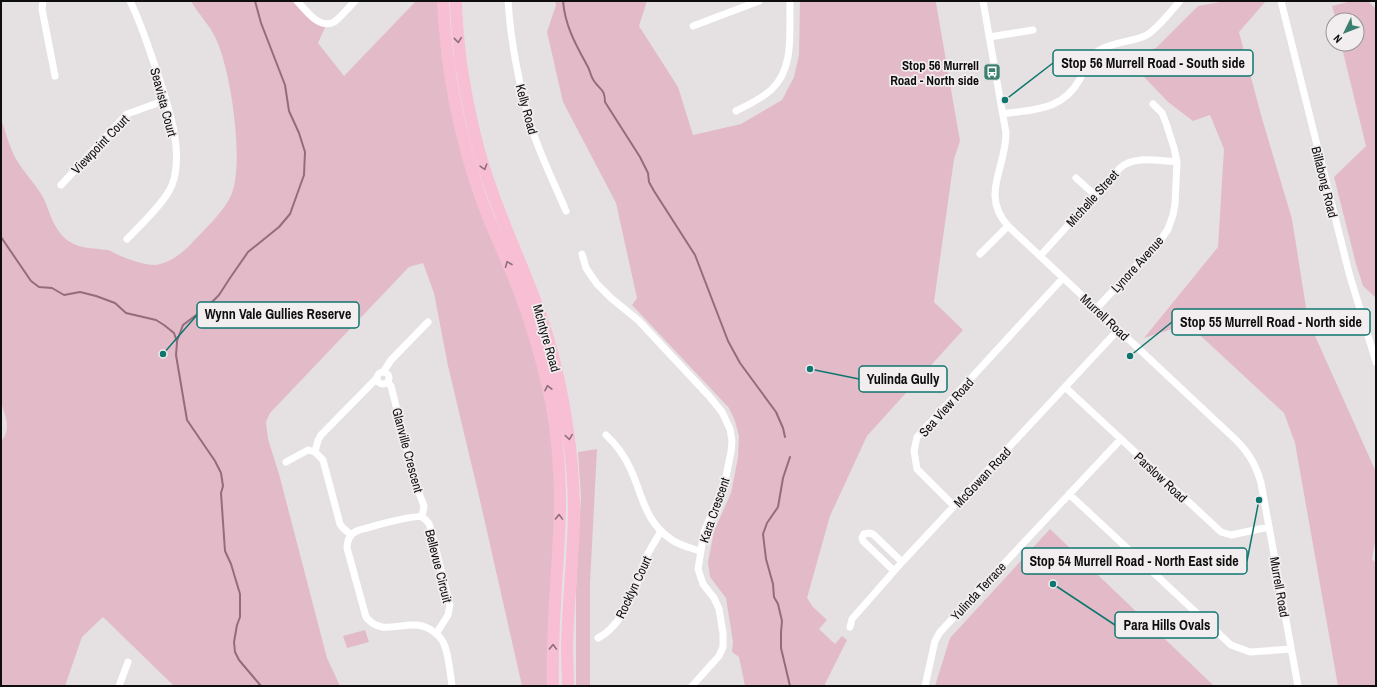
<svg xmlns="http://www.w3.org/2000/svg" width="1377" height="687" viewBox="0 0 1377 687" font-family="'Archivo Narrow',sans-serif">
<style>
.green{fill:#e3bbc8}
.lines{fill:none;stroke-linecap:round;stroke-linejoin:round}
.stream{stroke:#956c7b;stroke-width:2}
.minor{stroke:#fff;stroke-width:7}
.primary{stroke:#f8bed4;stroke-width:12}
.oneway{stroke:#8f6f7b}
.labels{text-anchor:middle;stroke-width:3.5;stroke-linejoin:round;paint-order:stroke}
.poi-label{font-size:13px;font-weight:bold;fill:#0f0e0f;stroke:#f2eeef;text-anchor:end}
.street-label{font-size:13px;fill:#0f0e0f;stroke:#f2eeef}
.leader{fill:none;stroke:#0f766e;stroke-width:1.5}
.callout-dot{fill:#0f766e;stroke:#f2eeef;stroke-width:1.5}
.callout{fill:#f2eeef;stroke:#0f766e;stroke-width:1.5}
.callout-label{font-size:14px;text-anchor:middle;font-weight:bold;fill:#0f0e0f}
</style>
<rect width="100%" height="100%" fill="#e5e1e2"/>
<!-- green -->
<path class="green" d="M191,1H297L308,14L327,23L318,43L344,76L416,1H443L457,116L521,294L556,437L553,686H522L479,496L448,366L434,293L423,263L409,267L270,413L266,422L268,439L279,474L327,658L340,686H174L103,617L82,637L65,686H1V441C12,429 5,416 1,402V119C6,133 9,146 16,159C24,173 36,184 44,199C49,210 52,224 61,234C70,246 85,248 99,249C103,250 107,249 111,251C120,257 146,266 156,265C169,263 181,254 190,245C204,229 224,213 232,193C244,160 231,71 216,39C210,25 198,14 191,1Z
M555,1H647L639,26L678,87L693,135L741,124L782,100L794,77L799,55L800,1H935L936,3L960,141L954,159L934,302L963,330L867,436L830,516L807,598L813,607L827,620L819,629L835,644L842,636L847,640L824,686H745L739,657L732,652L733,642L726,598L710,577L708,562L714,531L731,493L738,457L739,436L735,421L729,408L632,305L637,298L616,203L563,102L547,32L556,5Z
M1226,1H1266L1239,32L1261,115L1292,219L1308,320L1376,472V536L1372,559L1376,563V686H1338L1295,443L1284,413L1188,324L1144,338L1218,247L1224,149L1210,115L1193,121L1168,102L1125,57L1156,48L1198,6Z
M1352,1H1368L1376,9V298L1363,286L1356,264L1334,177L1366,146L1341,44H1357V20H1336L1332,6Z
M597,449L590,583V686H576V589L581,496L578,452Z
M1050,529L1214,686H935L950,638Z
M365,630L369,642L347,648L343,636Z"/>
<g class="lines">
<!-- stream -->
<path class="stream" d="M563,1C565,26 576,45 588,67C590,71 591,77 594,81C600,90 605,89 605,102L640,157L648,173L649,182L654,191L695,255L728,341L740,363L776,412L783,428L785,437
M1,237L31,281L39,287L52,288L64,295L80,292L96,296L115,303L126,313L156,320L164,325L174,333L177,342L176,355L187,420L215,461L221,473L223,486L221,493L225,551L231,564L240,594V617L237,625L234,642L235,652L239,660L261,686
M177,341L183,325L208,306L219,295L230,278L248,252L279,227L290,214L304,175L305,152L299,133L289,111L285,85L261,23L255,1
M790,686L781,648V632L782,621L778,604L774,597L773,584L766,559L763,534L767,523L778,507L783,478L790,457"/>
<!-- minor -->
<path class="minor" d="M43,1L42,9L55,76
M297,1C306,10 319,30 334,22C340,18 349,7 355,1
M508,1C511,45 520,90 533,132C542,159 555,185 566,211
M983,1L1006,133C1006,168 980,195 1008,226L1236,440C1249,453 1256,465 1261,483L1298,686
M1281,1L1349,273L1376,362
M693,26L759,1
M989,37L1033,30
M736,111C748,105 761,99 771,90C795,68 789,31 790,1
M1003,114C1035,109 1062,111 1080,79C1085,69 1089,57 1098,51C1112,42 1131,42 1145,36C1156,31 1172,10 1180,1
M1076,178L1095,195
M61,185L127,114L166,100
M127,239C140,226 166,201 172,185C185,151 167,102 156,69C148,46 141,23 130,1
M582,254L586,268L597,284L611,298L638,320L709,396L722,412L730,429L732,441L731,452L724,486L704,532L698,569L703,584L714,598L719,609L723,633V647L719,656L692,686
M980,254L1008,226
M1040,256L1120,168C1134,155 1160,161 1177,162
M1096,309L1162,238L1168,229L1173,215L1175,204L1177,162L1174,148L1166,123L1162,113L1153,104
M384,371L391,360L428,322
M377 378a6 6 0 1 1 12 0a6 6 0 1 1-12 0Z
M388,383L391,386L415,482L424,506L422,517
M1065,387L1221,532L1231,535L1269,527
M606,435C617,445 625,457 631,470C643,497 645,522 672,540C681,546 691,548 700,551
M286,462L308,450L315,452
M1069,494L1231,645L1250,652L1291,649
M954,506L917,469L914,451L917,437L1063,278
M351,535L343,528L340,524L323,460L315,452L318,440L321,435L377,378
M894,571L863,541L862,538L864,534L870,533L874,535L902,562
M850,627L852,619L902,562L1118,330
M436,634L448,615L450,605L431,530C430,524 427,520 422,517C413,514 371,527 359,530C351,533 347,539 347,548L366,617C385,641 410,613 434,632C438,635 442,639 444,644C449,656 450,672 452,686
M598,638C617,629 632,600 638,581C640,574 642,567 645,560C649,550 656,540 661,531
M119,686L128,662
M925,686L935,641L940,632L1121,439"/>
<!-- primary -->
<path class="primary" d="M443,1C446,70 459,136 482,201C494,233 509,264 521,296C532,326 541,356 548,387C557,426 560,467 560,506C559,566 551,626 553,686
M456,1C456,22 459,43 461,64C468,109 477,152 493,194C513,250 540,302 554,360C566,408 573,456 574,506C574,553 568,600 567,647C567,660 568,673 568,686"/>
</g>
<!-- one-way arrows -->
<defs><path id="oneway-chevron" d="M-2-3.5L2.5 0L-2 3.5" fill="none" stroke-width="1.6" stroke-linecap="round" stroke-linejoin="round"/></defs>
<g class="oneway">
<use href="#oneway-chevron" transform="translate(458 40) rotate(84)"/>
<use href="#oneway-chevron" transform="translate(484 167) rotate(73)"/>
<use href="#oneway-chevron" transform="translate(508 264) rotate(-112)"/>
<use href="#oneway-chevron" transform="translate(548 388) rotate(-102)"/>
<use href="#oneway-chevron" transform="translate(569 437) rotate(82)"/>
<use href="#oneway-chevron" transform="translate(559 517) rotate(-88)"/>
<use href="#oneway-chevron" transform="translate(553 647) rotate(-88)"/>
</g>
<!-- icons -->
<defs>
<symbol id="bus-square" viewBox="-11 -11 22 22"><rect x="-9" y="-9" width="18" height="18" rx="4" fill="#3c7e6f" stroke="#f2eeef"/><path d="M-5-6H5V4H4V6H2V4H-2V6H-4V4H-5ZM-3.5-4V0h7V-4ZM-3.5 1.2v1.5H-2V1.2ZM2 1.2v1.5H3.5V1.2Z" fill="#fff"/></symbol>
</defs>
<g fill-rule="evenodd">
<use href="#bus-square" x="982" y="62" width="20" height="20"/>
</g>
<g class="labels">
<!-- poi labels -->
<g class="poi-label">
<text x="979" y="70">Stop 56 Murrell<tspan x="979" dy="15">Road - North side</tspan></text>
</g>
<!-- street labels -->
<g class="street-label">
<text transform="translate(164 102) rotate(75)" y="5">Seavista Court</text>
<text transform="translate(527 109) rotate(75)" y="5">Kelly Road</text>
<text transform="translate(100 144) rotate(-46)" y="5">Viewpoint Court</text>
<text transform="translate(1325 182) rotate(76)" y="5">Billabong Road</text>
<text transform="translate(1092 198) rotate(-48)" y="5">Michelle Street</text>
<text transform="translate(1137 264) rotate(-48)" y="5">Lynore Avenue</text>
<text transform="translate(1105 317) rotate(43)" y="5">Murrell Road</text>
<text transform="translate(547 338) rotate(74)" y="5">McIntyre Road</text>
<text transform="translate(946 407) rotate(-48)" y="5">Sea View Road</text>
<text transform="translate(408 450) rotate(75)" y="5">Glanville Crescent</text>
<text transform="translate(982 477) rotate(-47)" y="5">McGowan Road</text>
<text transform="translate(1161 477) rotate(43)" y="5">Parslow Road</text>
<text transform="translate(714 510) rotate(-71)" y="5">Kara Crescent</text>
<text transform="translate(439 566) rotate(76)" y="5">Bellevue Circuit</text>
<text transform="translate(633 587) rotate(-65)" y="5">Rocklyn Court</text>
<text transform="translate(1280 587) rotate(80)" y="5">Murrell Road</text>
<text transform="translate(978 591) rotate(-47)" y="5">Yulinda Terrace</text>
</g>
</g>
<!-- callouts -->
<path class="leader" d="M1005 100L1053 63M163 354L197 315M1130 356L1172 322M810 369L859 379M1259 500L1247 561M1053 584L1115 625"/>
<g class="callout-dot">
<circle cx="1005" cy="100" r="4"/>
<circle cx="163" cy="354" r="4"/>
<circle cx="1130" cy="356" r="4"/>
<circle cx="810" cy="369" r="4"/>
<circle cx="1259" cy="500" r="4"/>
<circle cx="1053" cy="584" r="4"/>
</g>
<g class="callout">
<rect x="1053" y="50" width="200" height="26" rx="4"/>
<rect x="197" y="302" width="162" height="26" rx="4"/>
<rect x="1172" y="309" width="198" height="26" rx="4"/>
<rect x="859" y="366" width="88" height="26" rx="4"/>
<rect x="1022" y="548" width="225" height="26" rx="4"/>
<rect x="1115" y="612" width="103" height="26" rx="4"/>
</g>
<g class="callout-label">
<text x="1153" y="68">Stop 56 Murrell Road - South side</text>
<text x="278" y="319">Wynn Vale Gullies Reserve</text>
<text x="1271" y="327">Stop 55 Murrell Road - North side</text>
<text x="903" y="384">Yulinda Gully</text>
<text x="1134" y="566">Stop 54 Murrell Road - North East side</text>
<text x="1167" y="630">Para Hills Ovals</text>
</g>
<!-- border -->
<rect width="1377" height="687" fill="none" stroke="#0f0e0f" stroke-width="4"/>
<!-- north arrow -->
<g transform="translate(1345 32) rotate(227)"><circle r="19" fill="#f2eeef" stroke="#979495"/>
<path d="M0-3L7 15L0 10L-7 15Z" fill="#3c7e6f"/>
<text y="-6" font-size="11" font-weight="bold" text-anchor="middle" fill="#0f0e0f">N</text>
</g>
</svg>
